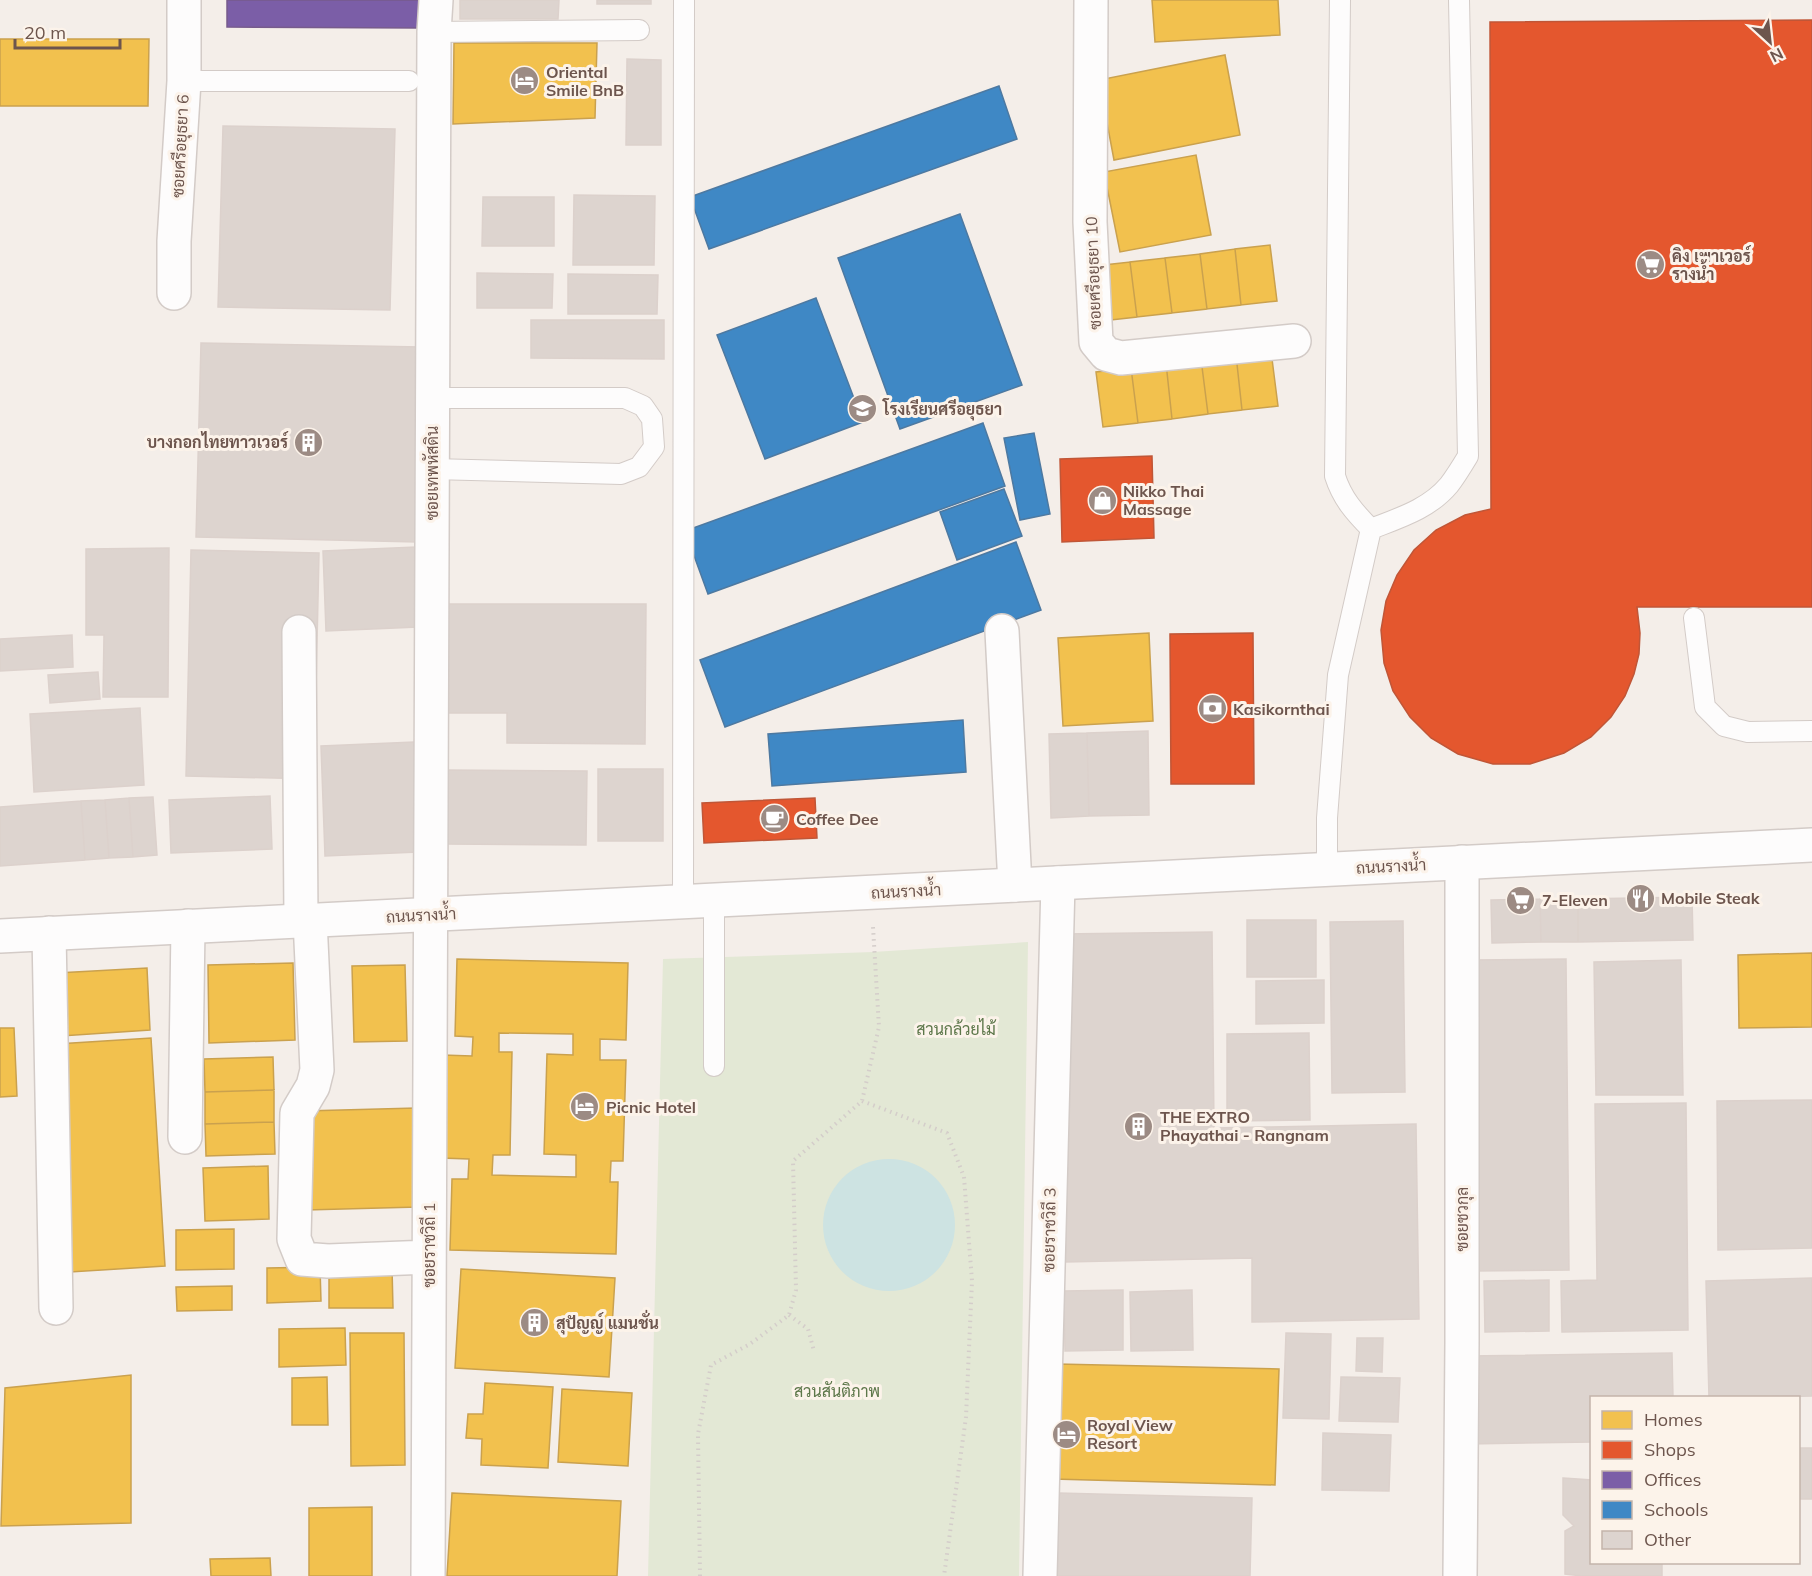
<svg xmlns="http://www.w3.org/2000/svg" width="1812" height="1576" viewBox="0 0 1812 1576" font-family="Mulish,Sarabun,sans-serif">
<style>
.green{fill:#e3e8d5}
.water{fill:#cde3e2}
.homes{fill:#f2c14e;stroke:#caa14e;stroke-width:1.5;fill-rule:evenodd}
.shops{fill:#e4572e;stroke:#c05637;stroke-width:1.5}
.offices{fill:#7b5ea7;stroke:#775b8c;stroke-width:1.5}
.schools{fill:#3f88c5;stroke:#4d79a1;stroke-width:1.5}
.building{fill:#ddd4cf;stroke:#dcd1cc;stroke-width:1.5}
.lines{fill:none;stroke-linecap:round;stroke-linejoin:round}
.service-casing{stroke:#d3cbc7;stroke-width:22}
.minor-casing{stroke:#d3cbc7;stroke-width:36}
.tertiary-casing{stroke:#d3cbc7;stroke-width:36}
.path{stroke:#d4cdca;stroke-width:4;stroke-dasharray:1.5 4.5;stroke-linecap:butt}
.service{stroke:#fdfcfc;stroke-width:20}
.minor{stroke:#fdfcfc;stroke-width:33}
.tertiary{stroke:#fdfcfc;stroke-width:33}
.labels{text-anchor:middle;stroke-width:6;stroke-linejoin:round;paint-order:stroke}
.poi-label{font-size:16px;font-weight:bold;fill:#6d554d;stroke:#fcf3ea;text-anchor:start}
.street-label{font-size:16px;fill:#6d554d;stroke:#fcf3ea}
.park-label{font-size:16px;fill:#5d774a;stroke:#fcf3ea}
</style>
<rect width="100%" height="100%" fill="#f4eee9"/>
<!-- green -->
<path class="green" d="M1028,942L1019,1576H648L663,959L873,952Z"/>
<!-- water -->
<path class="water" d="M823 1225a66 66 0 1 1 132 0a66 66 0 1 1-132 0Z"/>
<!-- homes -->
<path class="homes" d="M1152,0H1278L1280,35L1155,42Z
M0,39H149L148,106H0Z
M454,43H597L595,118L453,124Z
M1225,55L1240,135L1114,160L1099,80Z
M1196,155L1211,235L1120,252L1104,172Z
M1270,245L1277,301L1241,305L1235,249Z
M1235,249L1241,305L1207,309L1200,254Z
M1200,254L1207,309L1172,313L1165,258Z
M1165,258L1172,313L1137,317L1130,262Z
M1130,262L1137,317L1102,321L1095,266Z
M1271,351L1278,406L1242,410L1236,355Z
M1236,355L1242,410L1208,414L1201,359Z
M1201,359L1208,414L1172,419L1166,363Z
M1166,363L1172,419L1138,423L1131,368Z
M1131,368L1138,423L1103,427L1096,372Z
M1149,633L1153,721L1063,726L1058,638Z
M1812,953V1027L1739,1028L1738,955Z
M457,959L628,963L626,1040L600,1039V1060H626L623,1161H611L610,1182H618L616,1254L450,1250L452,1179H468L469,1159L441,1158L443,1055L472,1056L473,1037L455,1036ZM499,1033L573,1034V1055L547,1054L544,1154L576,1155V1177L492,1175L493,1155H510L512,1052H499Z
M293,963L295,1040L209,1043L208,965Z
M405,965L407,1041L354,1042L352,966Z
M147,968L150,1030L61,1036L57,973Z
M0,1028H14L17,1096L0,1097Z
M151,1038L165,1266L70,1272L57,1044Z
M273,1057L274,1090L205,1092L204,1059Z
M274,1090V1122L205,1124V1092Z
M416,1108L418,1207L306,1210L304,1111Z
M274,1122L275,1154L206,1156L205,1124Z
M268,1166L269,1219L205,1221L203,1168Z
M234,1229V1269L176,1270V1230Z
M320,1267L321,1301L267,1303V1268Z
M392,1267L393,1308H329V1268Z
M461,1269L615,1278L609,1377L455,1368Z
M232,1286V1310L177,1311L176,1287Z
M345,1328L346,1365L279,1367V1329Z
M350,1333H404L405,1465L351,1466Z
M1057,1364L1279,1369L1275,1485L1053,1479Z
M131,1375V1523L1,1526L5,1388Z
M327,1377L328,1425H292V1378Z
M485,1383L553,1387L548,1468L481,1465L482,1439L466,1438L468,1414H483Z
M562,1389L632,1393L628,1466L558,1462Z
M452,1493L621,1501L617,1576H447Z
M372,1507V1576H309V1508Z
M270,1558L271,1576H211L210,1559Z"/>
<!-- shops -->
<path class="shops" d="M1812,20V607H1637L1640,633L1639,654L1634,674L1625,696L1611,717L1591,737L1564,753L1530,764H1493L1458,754L1431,738L1410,717L1393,691L1384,663L1381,630L1386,601L1397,575L1414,550L1436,530L1465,515L1491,509L1490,22Z
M1152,456L1154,538L1062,542L1060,459Z
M1253,633L1254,784H1171L1170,634Z
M815,798L817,838L704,843L702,803Z"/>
<!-- offices -->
<path class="offices" d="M227,0H420V28L227,27Z"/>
<!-- schools -->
<path class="schools" d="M999,86L1017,139L709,249L690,197Z
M960,214L1022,385L900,429L838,258Z
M816,298L863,422L765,459L717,335Z
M983,423L1005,486L708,594L685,531Z
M1034,433L1050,514L1020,520L1004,438Z
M1004,489L1022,536L957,560L940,512Z
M1016,542L1041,610L725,727L700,660Z
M963,720L966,772L772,786L768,734Z"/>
<!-- building -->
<path class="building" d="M460,0H559L558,19H460Z
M597,0H651V4H597Z
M627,59L661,60V145H626Z
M223,126L395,129L390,310L218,307Z
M574,195L655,196L654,265H573Z
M483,197H554V246H482Z
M477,273L553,274L552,308H477Z
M568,274L658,275L657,314H568Z
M531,320H664V359L531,358Z
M201,343L421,347L417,542L196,537Z
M416,547L418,627L326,631L323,551Z
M169,548L168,697H103L104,635H86V549Z
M191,550L319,553L314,779L186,776Z
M447,604H646L645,744L507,743V713H447Z
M72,635L73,667L0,671V639Z
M98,672L100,699L50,703L48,675Z
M140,708L144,785L34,792L30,714Z
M1148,731L1149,815L1089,816L1087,733Z
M1087,733L1089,816L1051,818L1049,734Z
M414,742L418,852L325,856L321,746Z
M598,769H663V841H598Z
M447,770L587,771L586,845L446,844Z
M270,796L272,849L171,853L169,800Z
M153,797L157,855L133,857L129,798Z
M129,798L133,857L109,858L105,800Z
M105,800L109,858L85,860L81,801Z
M81,801L85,860L0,866V807Z
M1692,897L1693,940L1578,942V899Z
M1540,899L1541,942L1492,943L1491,900Z
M1540,899H1578V942H1541Z
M1247,920H1316V977H1247Z
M1403,921L1405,1092L1332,1093L1330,922Z
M1212,932L1214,1128L1416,1124L1419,1319L1252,1322V1258L1065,1262L1062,934Z
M1566,959L1569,1270L1475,1271L1472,960Z
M1681,960L1683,1095H1596L1594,962Z
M1324,980V1023L1256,1024V981Z
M1309,1033L1310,1120L1227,1121V1034Z
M1812,1100V1248L1718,1250L1717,1101Z
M1686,1103L1688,1330L1562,1332L1561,1281L1597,1280L1595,1104Z
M1812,1278V1396L1709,1398L1706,1281Z
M1549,1280V1331L1485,1332L1484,1281Z
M1123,1290V1350L1065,1351L1064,1291Z
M1192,1290L1193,1350L1131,1351L1130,1292Z
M1286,1333L1331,1334L1329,1419L1283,1418Z
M1357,1338H1383L1382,1372L1356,1371Z
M1672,1353L1673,1398H1592V1442L1468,1444L1467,1356Z
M1341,1377L1400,1378L1398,1422L1339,1421Z
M1323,1433L1391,1435L1389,1491L1322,1490Z
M1798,1448H1812V1499H1798Z
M1563,1478L1592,1480V1562H1662V1576H1582L1565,1574V1531L1574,1526L1563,1515Z
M1058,1493L1252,1498L1250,1576H1055Z"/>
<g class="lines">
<defs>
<path id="service" d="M1340,0L1335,476C1342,498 1354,512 1371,529
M434,32L639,30
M184,81H409
M432,469L621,474L639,467L654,447L652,419L643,406L625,398H433
M1371,529C1399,518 1429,509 1449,485C1456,476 1462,466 1468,456L1459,0
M1694,618L1705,707L1724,726L1748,732L1812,731
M1327,869V818L1338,675L1371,529
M683,902L684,0
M714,1066V900"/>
<path id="minor" d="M1091,0L1090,222L1096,342L1106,354L1121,358L1294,341
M174,293V241L184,81V0
M1002,631L1015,885
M299,632L301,920
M310,920L317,1070L313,1086L297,1113L294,1239L302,1259L328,1261L429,1257
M49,933L56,1308
M185,1137L188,926
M428,1576L434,32L436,0
M1040,1576L1058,883
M1460,1576L1462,1343V862"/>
<path id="tertiary" d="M0,936L1812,845"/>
</defs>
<!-- service casing -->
<use href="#service" class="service-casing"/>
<!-- minor casing -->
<use href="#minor" class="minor-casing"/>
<!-- tertiary casing -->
<use href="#tertiary" class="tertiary-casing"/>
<!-- path -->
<path class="path" d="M862,1101L947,1133L964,1177L972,1281L966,1417L944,1576
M789,1315L808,1329L814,1351
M700,1576L698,1434L711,1365L750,1344L789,1315L796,1290L793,1161L862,1101L879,1027L873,927"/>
<!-- service -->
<use href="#service" class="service"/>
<!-- minor -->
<use href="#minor" class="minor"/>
<!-- tertiary -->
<use href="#tertiary" class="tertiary"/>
</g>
<!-- icons -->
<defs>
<symbol id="hotel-disc" viewBox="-11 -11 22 22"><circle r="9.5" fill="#9c8b84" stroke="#fcf3ea"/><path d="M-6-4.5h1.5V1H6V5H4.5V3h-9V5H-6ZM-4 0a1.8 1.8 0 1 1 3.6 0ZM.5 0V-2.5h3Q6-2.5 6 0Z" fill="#fff"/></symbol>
<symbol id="supermarket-disc" viewBox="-11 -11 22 22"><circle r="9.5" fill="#9c8b84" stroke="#fcf3ea"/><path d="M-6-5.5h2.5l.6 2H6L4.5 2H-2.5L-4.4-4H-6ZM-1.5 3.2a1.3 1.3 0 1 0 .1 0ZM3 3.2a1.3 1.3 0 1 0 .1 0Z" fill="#fff"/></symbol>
<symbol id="school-disc" viewBox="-11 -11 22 22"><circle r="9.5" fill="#9c8b84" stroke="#fcf3ea"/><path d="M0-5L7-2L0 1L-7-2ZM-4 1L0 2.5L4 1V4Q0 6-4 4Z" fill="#fff"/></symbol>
<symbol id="building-disc" viewBox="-11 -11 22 22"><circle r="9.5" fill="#9c8b84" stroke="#fcf3ea"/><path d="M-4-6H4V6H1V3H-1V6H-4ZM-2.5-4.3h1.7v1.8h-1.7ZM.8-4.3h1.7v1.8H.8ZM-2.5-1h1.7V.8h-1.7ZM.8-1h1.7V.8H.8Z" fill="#fff"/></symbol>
<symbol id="shop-disc" viewBox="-11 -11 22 22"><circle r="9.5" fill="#9c8b84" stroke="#fcf3ea"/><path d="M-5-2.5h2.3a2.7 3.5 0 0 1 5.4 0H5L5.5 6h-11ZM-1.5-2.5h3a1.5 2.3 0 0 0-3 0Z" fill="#fff"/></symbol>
<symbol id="bank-disc" viewBox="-11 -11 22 22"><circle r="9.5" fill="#9c8b84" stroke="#fcf3ea"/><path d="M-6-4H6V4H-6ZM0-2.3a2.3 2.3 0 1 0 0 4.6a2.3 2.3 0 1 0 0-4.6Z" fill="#fff"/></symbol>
<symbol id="cafe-disc" viewBox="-11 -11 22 22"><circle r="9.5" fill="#9c8b84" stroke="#fcf3ea"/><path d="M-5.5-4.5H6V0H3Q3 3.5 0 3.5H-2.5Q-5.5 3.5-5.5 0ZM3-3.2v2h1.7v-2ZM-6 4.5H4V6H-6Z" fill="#fff"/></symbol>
<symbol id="restaurant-disc" viewBox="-11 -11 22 22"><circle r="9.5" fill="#9c8b84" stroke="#fcf3ea"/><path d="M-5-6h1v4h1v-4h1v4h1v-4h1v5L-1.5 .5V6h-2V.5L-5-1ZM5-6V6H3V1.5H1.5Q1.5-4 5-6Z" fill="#fff"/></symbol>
</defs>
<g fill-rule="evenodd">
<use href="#hotel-disc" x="508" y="64" width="33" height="33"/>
<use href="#supermarket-disc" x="1634" y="248" width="33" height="33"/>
<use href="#school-disc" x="846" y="392" width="33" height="33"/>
<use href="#building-disc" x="292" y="426" width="33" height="33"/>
<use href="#shop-disc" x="1086" y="484" width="33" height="33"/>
<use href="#bank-disc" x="1196" y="692" width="33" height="33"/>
<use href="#cafe-disc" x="758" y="802" width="33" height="33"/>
<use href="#restaurant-disc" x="1624" y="882" width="33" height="33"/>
<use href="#supermarket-disc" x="1504" y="884" width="33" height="33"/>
<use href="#hotel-disc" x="568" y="1090" width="33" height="33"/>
<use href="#building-disc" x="1122" y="1110" width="33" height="33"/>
<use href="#building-disc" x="518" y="1306" width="33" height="33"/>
<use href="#hotel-disc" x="1050" y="1418" width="33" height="33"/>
</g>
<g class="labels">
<!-- poi labels -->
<g class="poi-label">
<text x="546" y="78">Oriental<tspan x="546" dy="18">Smile BnB</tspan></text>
<text x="1672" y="262">คิง เพาเวอร์<tspan x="1672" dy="18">รางน้ำ</tspan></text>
<text x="883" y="415">โรงเรียนศรีอยุธยา</text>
<text x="288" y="448" text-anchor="end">บางกอกไทยทาวเวอร์</text>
<text x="1123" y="497">Nikko Thai<tspan x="1123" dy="18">Massage</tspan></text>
<text x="1233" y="715">Kasikornthai</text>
<text x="796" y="825">Coffee Dee</text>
<text x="1661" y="904">Mobile Steak</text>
<text x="1542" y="906">7-Eleven</text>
<text x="606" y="1113">Picnic Hotel</text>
<text x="1160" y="1123">THE EXTRO<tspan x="1160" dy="18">Phayathai - Rangnam</tspan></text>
<text x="556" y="1329">สุปัญญ์ แมนชั่น</text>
<text x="1087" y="1431">Royal View<tspan x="1087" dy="18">Resort</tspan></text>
</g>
<!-- street labels -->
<g class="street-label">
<text transform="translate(180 146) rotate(-87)" y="6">ซอยศรีอยุธยา 6</text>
<text transform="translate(1093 273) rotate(-92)" y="6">ซอยศรีอยุธยา 10</text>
<text transform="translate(432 473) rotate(-90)" y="6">ซอยเทพหัสดิน</text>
<text transform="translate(1391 866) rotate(-3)" y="6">ถนนรางน้ำ</text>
<text transform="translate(906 891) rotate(-3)" y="6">ถนนรางน้ำ</text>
<text transform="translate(421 915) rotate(-3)" y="6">ถนนรางน้ำ</text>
<text transform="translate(1462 1219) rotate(-90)" y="6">ซอยชวกุล</text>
<text transform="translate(1049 1230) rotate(-89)" y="6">ซอยราชวิถี 3</text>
<text transform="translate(429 1245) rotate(-90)" y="6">ซอยราชวิถี 1</text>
</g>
<!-- park labels -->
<g class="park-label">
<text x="956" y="1035">สวนกล้วยไม้</text>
<text x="837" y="1397">สวนสันติภาพ</text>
</g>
</g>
<!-- legend -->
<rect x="1590" y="1396" width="210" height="168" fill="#fcf3ea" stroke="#c3b4ab" stroke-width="1.5"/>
<rect x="1602" y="1411" width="30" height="18" fill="#f2c14e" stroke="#c3b4ab" stroke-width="1.5"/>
<text x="1644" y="1426" font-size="18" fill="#6d554d">Homes</text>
<rect x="1602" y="1441" width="30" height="18" fill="#e4572e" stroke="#c3b4ab" stroke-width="1.5"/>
<text x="1644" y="1456" font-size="18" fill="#6d554d">Shops</text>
<rect x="1602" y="1471" width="30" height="18" fill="#7b5ea7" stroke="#c3b4ab" stroke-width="1.5"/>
<text x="1644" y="1486" font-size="18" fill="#6d554d">Offices</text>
<rect x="1602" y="1501" width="30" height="18" fill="#3f88c5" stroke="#c3b4ab" stroke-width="1.5"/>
<text x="1644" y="1516" font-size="18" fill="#6d554d">Schools</text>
<rect x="1602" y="1531" width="30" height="18" fill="#ddd4cf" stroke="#c3b4ab" stroke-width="1.5"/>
<text x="1644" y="1546" font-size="18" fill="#6d554d">Other</text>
<!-- north arrow -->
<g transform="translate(1770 42) rotate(153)" stroke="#fcf3ea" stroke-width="4.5" paint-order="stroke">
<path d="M0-4.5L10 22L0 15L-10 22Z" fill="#6d554d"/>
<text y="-9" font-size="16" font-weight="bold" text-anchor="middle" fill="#6d554d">N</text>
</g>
<!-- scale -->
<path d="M15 39v9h105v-9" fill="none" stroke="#6d554d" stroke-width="3"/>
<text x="24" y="39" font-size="18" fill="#6d554d" stroke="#fcf3ea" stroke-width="4.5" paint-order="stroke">20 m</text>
</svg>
